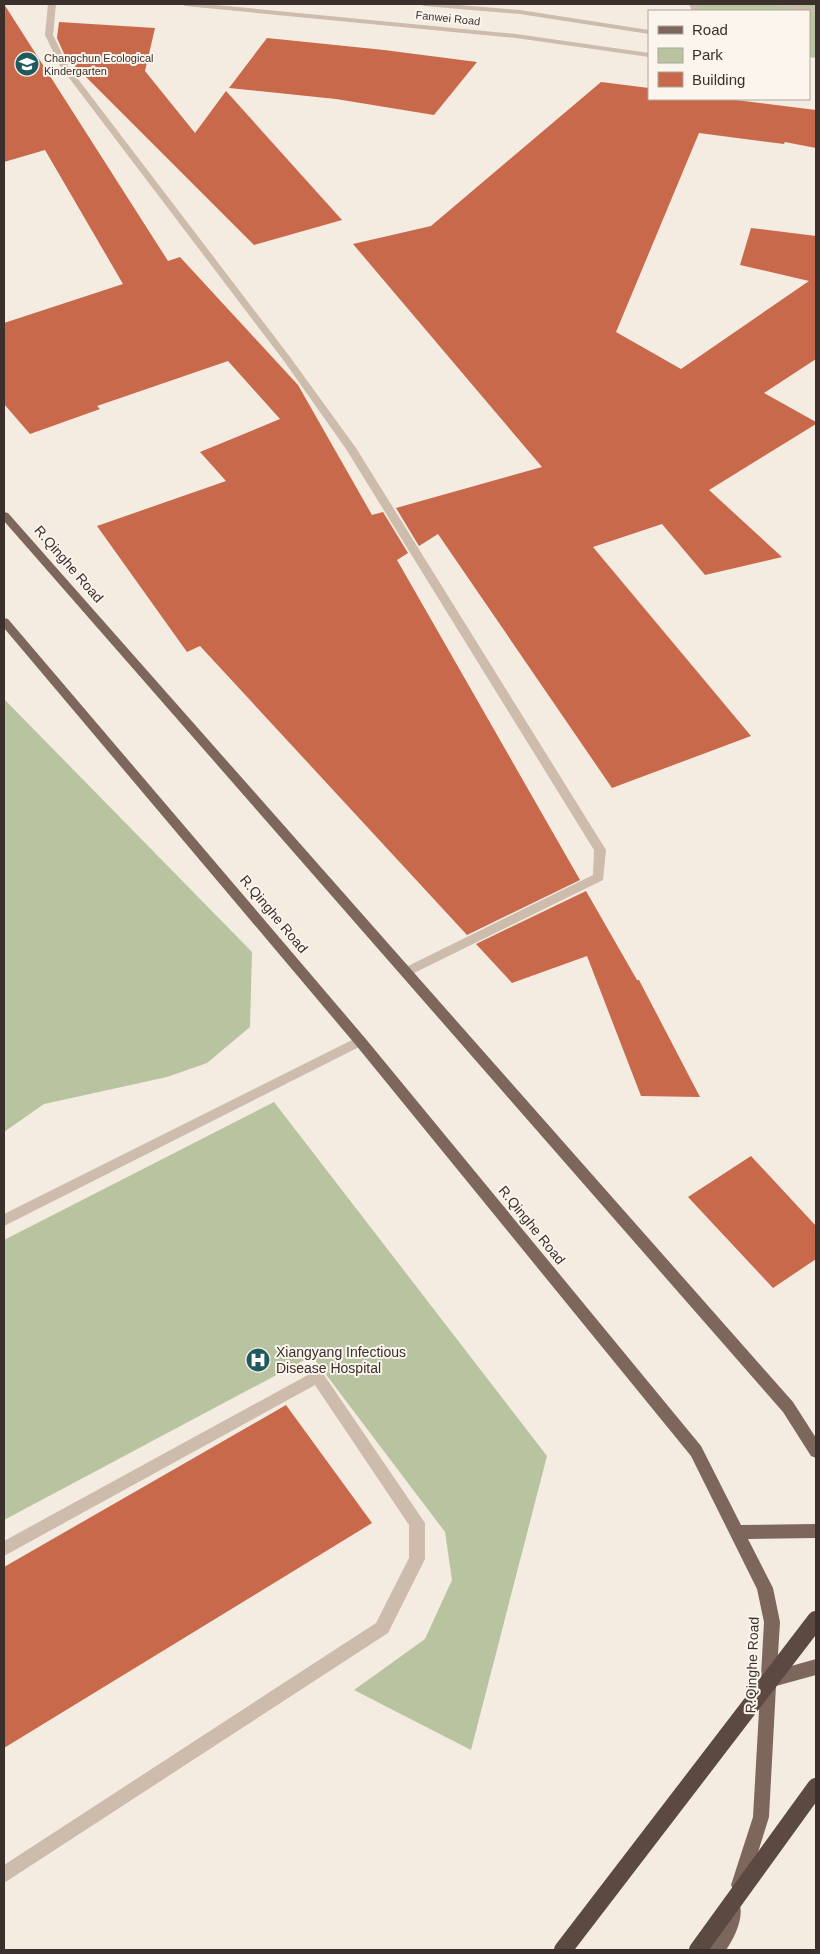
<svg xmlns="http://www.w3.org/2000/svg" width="820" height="1954" viewBox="0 0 820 1954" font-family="Arial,sans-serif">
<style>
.green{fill:#b8c4a0}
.building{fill:#c8694b}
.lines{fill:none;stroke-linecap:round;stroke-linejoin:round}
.minor{fill:#cdbbac;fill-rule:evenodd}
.major{fill:#7d675c;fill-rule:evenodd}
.highway-bridge{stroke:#5c4a42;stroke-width:18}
.labels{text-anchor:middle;stroke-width:4;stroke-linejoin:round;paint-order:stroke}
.far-street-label{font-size:11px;fill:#3b302b;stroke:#fbf5ee}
.far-poi-label{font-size:11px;fill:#3b302b;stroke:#fbf5ee;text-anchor:start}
.street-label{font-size:14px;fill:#3b302b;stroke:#fbf5ee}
.poi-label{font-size:14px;fill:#3b302b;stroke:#fbf5ee;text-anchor:start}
</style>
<rect width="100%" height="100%" fill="#f4ebe1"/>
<!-- green -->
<path class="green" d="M693,4H816V58L809,57V11H696Z
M4,699L252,952L250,1027L207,1063L167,1077L44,1104L4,1132Z
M274,1102L547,1456L471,1750L354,1690L425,1639L452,1580L445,1532L312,1356L4,1520V1240Z"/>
<!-- building -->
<path class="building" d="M4,4L168,261L180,257L298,385L372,515L383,512L408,553L397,560L580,880L467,935L200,646L187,652L97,526L226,481L200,452L280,419L228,361L97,406L100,409L30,434L4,404V323L123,284L45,150L4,162Z
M59,22L155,28L145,71L195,133L226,91L342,220L254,245L65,56L57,38Z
M267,38L384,50L477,62L434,115L336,99L229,88Z
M601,82L649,88V99H728L816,110V148L785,142L784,144L699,133L616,332L681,369L809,281L740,265L751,228L816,236V359L764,393L816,422V424L709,490L782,557L705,575L662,524L593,547L751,736L612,788L438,534L419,546L396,508L542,467L353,244L431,226Z
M586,891L637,980H639L700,1097L641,1096L587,956L512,983L476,944Z
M751,1156L816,1226V1259L773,1288L688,1197Z
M286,1405L372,1523L4,1748V1567Z"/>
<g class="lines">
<!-- minor -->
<path class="minor" d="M48,4H56L53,35L68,66L290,357L356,448L606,850L603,880L410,975H402L400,972L402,969L593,875L594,850L346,449L284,361L60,66L45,35Z
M181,4H206L516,34L649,53V57L516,38L185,6Z
M420,4H448L520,10L649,30V34L520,14L424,6Z
M689,4H697L700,11H692Z
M770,4H786L816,9V13Z
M360,1036L365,1038L366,1041L365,1044L4,1226V1214Z
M317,1370L322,1372L425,1523V1559L388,1633L4,1883V1865L376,1623L409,1558V1525L315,1385L4,1556V1541Z"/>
<!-- major -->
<path class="major" d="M4,512L8,513L793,1402L816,1438V1458L811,1456L783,1412L4,521Z
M4,618L8,619L365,1038L701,1446L741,1525L816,1524V1538L748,1539L773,1588L780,1622L777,1670L816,1659V1675L776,1686L769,1817L746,1891L740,1894L734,1891L731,1885L753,1817L764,1622L757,1589L691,1456L355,1044L4,628Z
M733,1900L739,1903C745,1916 734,1939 726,1950H706L718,1932L727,1903Z"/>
<!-- highway-bridge -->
<path class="highway-bridge" d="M563,1950L816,1620
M698,1950L816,1787"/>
</g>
<!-- icons -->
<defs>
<symbol id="school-disc" viewBox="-11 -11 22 22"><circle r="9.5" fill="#1f5a5e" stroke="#fbf5ee"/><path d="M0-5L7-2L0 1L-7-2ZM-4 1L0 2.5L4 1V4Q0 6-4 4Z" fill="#fff"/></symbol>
<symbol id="hospital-disc" viewBox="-11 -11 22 22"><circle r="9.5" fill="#1f5a5e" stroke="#fbf5ee"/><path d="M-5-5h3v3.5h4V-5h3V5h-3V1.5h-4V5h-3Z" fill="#fff"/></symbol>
</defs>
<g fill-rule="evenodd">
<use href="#school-disc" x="13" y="50" width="28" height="28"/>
<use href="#hospital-disc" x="244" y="1346" width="28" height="28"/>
</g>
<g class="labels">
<!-- far-street labels -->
<g class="far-street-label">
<text transform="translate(448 18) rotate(6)" y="4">Fanwei Road</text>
</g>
<!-- far-poi labels -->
<g class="far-poi-label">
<text x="44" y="62">Changchun Ecological<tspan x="44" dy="13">Kindergarten</tspan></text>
</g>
<!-- street labels -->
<g class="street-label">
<text transform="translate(69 564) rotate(49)" y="5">R.Qinghe Road</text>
<text transform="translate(274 914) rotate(50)" y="5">R.Qinghe Road</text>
<text transform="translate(532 1225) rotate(51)" y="5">R.Qinghe Road</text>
<text transform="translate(752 1665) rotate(-88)" y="5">R.Qinghe Road</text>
</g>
<!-- poi labels -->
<g class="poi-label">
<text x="276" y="1357">Xiangyang Infectious<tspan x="276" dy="16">Disease Hospital</tspan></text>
</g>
</g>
<!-- border -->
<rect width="820" height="1954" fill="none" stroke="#3b302b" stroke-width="10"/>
<!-- legend -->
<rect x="648" y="10" width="162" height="90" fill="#fbf5ee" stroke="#aea6a0"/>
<rect x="658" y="26" width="25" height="8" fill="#7d675c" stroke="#aea6a0"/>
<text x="692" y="35" font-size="15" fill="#3b302b">Road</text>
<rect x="658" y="48" width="25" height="15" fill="#b8c4a0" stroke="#aea6a0"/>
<text x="692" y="60" font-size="15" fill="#3b302b">Park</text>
<rect x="658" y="72" width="25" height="15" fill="#c8694b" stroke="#aea6a0"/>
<text x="692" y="85" font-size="15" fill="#3b302b">Building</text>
</svg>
